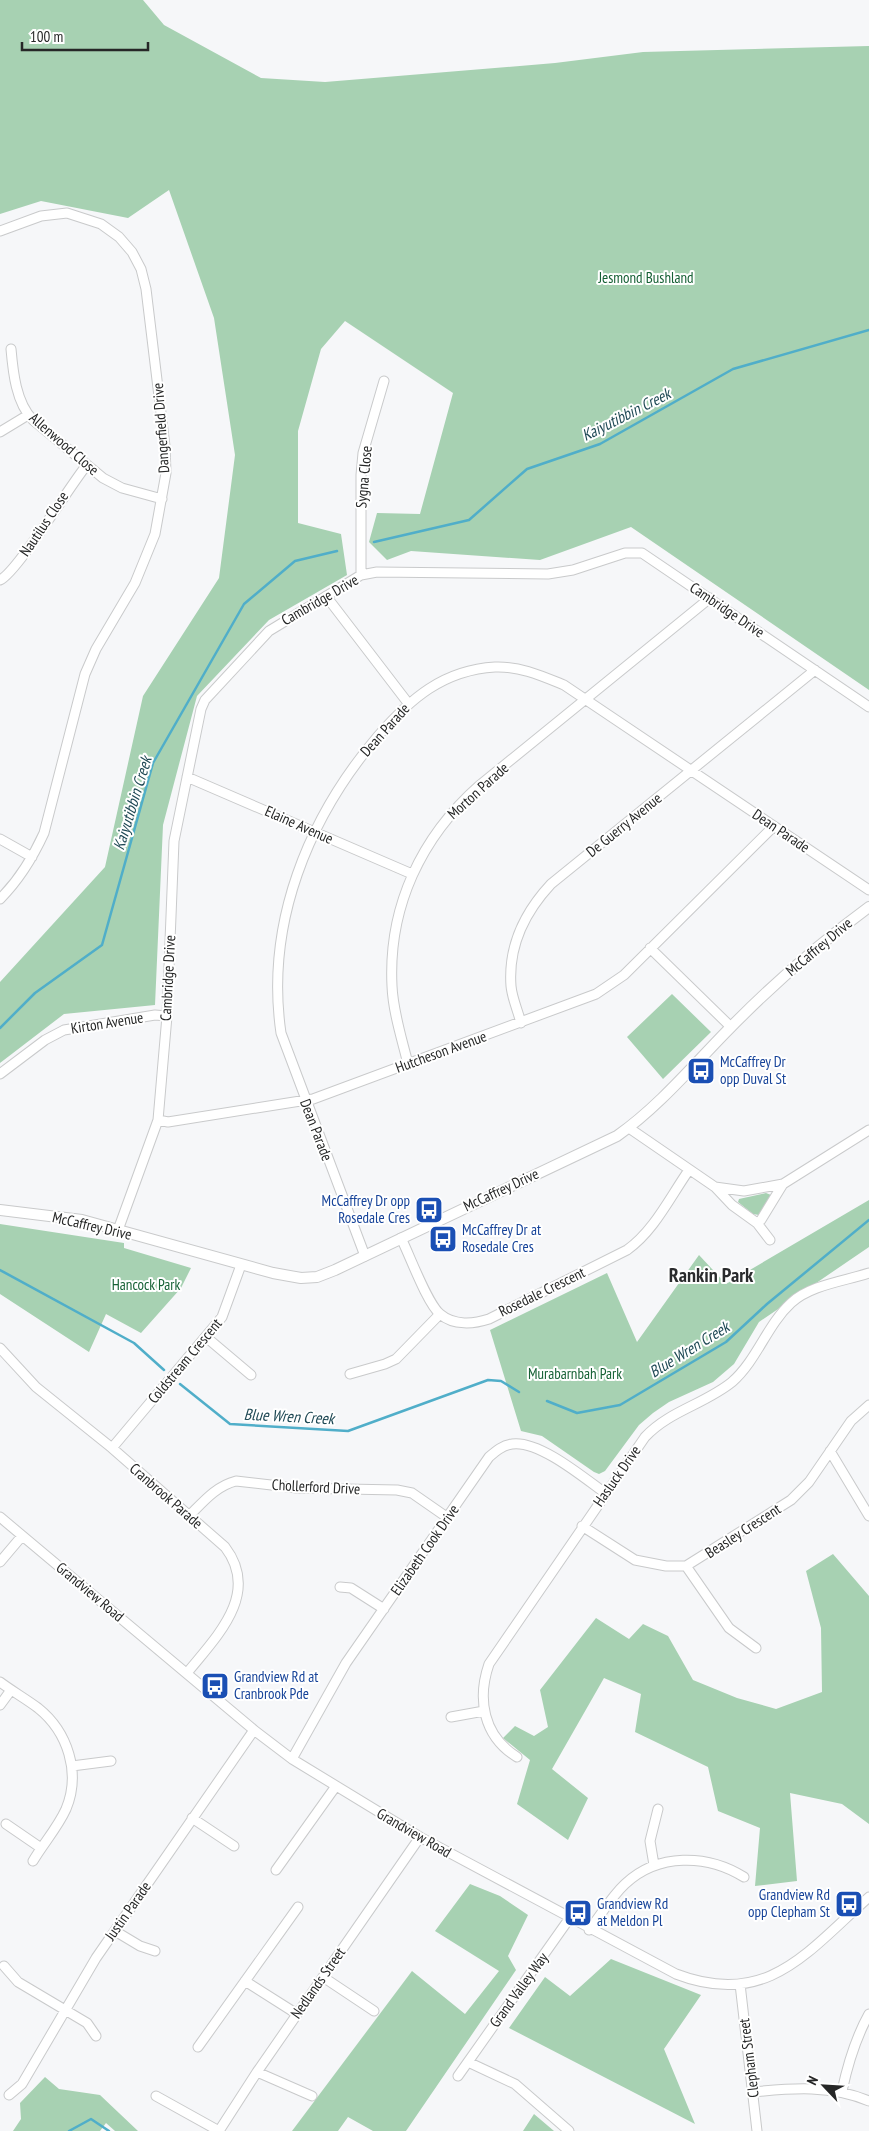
<svg xmlns="http://www.w3.org/2000/svg" width="869" height="2131" viewBox="0 0 869 2131" font-family="'PT Sans Narrow',sans-serif">
<style>
.green{fill:#a7d1b2}
.lines{fill:none;stroke-linecap:round;stroke-linejoin:round}
.stream{stroke:#50aec9;stroke-width:2.5}
.minor-casing{stroke:#c9cacb;stroke-width:11}
.major-casing{stroke:#c9cacb;stroke-width:12}
.minor{stroke:#fff;stroke-width:9}
.major{stroke:#fff;stroke-width:10}
.labels{text-anchor:middle;stroke-width:4;stroke-linejoin:round;paint-order:stroke}
.park-label{font-size:15px;fill:#166135;stroke:#fff}
.street-label{font-size:15px;fill:#262727;stroke:#fff}
.transit-label{font-size:15px;fill:#164399;stroke:#fff;text-anchor:start}
.water-label{font-size:16px;font-style:italic;fill:#1e4854;stroke:#fff}
.district-label{font-size:20px;font-weight:bold;fill:#2a2b2d;stroke:#fff}
</style>
<rect width="100%" height="100%" fill="#f6f7f9"/>
<!-- green -->
<path class="green" d="M0,0H143L164,25L261,78L325,82L555,63L643,52L869,46V690L631,527L540,560L411,551L387,560L369,542L377,513L420,514L453,393L345,321L321,349L298,431V523L341,534L347,575L269,620L197,696L163,825L155,1005L64,1014L0,1063V982L105,867L143,696L219,578L235,455L214,318L169,190L128,218L41,201L0,214Z
M672,994L711,1032L663,1079L627,1037Z
M766,1193L771,1195L759,1215L753,1214L738,1202L739,1199Z
M869,1200V1247L759,1322L734,1364L713,1382L669,1402L653,1413L639,1425L605,1471L599,1474L594,1472L542,1436L521,1431L490,1330L607,1273L637,1342L699,1255L726,1284Z
M0,1224L124,1243V1248L191,1268L181,1288L141,1333L106,1314L89,1352L0,1294Z
M833,1554L869,1596V1824L842,1804L790,1793L797,1881L755,1886L760,1828L718,1811L708,1767L635,1732L641,1694L604,1678L552,1769L588,1798L568,1840L517,1804L530,1760L503,1738L515,1726L534,1736L548,1727L540,1690L596,1618L629,1639L643,1624L668,1636L693,1680L737,1698L776,1709L822,1692L821,1628L806,1571Z
M470,1884L500,1896L528,1915L508,1956L516,1970L406,2131H373L348,2117L338,2131H292L412,1971L465,2014L499,1971L435,1931Z
M611,1959L701,1995L664,2049L695,2124L509,2028L545,1977L570,1996Z
M45,2077L59,2089L100,2095L138,2131H115L106,2123L100,2131H13L21,2119L20,2103Z
M534,2114L554,2131H523Z"/>
<g class="lines">
<!-- stream -->
<path class="stream" d="M374,542L469,520L527,469L600,444L733,369L869,330
M0,1028L35,993L102,945L153,763L244,604L295,561L337,551
M0,1270L134,1343L164,1370
M180,1384L230,1424L348,1431L488,1380L501,1381L519,1392
M547,1401L577,1413L620,1405L726,1342L767,1304L869,1220
M69,2131L91,2119L109,2131"/>
<defs>
<path id="minor" d="M0,231L41,216L67,213L101,224L119,237L132,252L141,269L146,289L165,446L166,473L155,534L135,583L96,649L85,674L44,833C33,857 19,880 0,899
M11,349C13,372 16,403 33,420L103,478L122,488L162,499
M0,432L28,415
M361,575V475L363,453L384,381
M0,580C17,572 69,487 86,466
M326,596L408,703
M187,777L412,874
M0,839L32,857
M650,948L731,1027
M521,1023C518,1011 512,998 511,986C508,946 525,912 551,884L815,670
M408,1064C402,1039 393,1012 392,986C388,907 421,837 480,785L710,598
M0,1074L45,1040L64,1030L155,1015L167,1016
M158,1120L167,1016L174,841L201,709L205,700L269,631L361,575L377,572L548,574L573,570L625,553H642L869,707
M629,1128L715,1187L732,1205L757,1223L761,1220L783,1184L869,1130
M715,1187L744,1191L783,1184
M757,1223L770,1240
M118,1230L158,1120L168,1122L313,1099L596,994L624,975L774,826
M401,1238C410,1256 427,1303 440,1314C454,1326 474,1324 489,1319L627,1250C654,1231 670,1197 689,1170
M365,1256L281,1033C265,924 308,818 378,736C410,699 443,670 495,667C520,666 542,676 564,685L869,890
M206,1337L251,1375
M0,1348L36,1387L112,1448L225,1547C261,1594 216,1637 187,1673
M350,1374L385,1364L396,1359L440,1314
M112,1448L222,1317L241,1265
M830,1451L869,1516
M189,1516C203,1502 216,1486 236,1481L297,1488L397,1490L412,1493L448,1518
M0,1517L254,1730L292,1759L420,1837L676,1974C767,2009 807,1952 869,1897
M582,1526L635,1560L666,1566H686L791,1500L809,1482L851,1421L869,1405
M0,1562L22,1536
M686,1566L729,1628L756,1648
M340,1587L351,1588L384,1609
M0,1682C12,1691 26,1699 38,1708C68,1732 81,1773 66,1809C58,1827 43,1844 33,1861
M0,1705L11,1690
M451,1717L484,1711
M517,1757C483,1736 477,1699 489,1664L645,1437C669,1411 705,1404 732,1382C757,1360 767,1325 791,1303C810,1285 845,1281 869,1273
M292,1759L346,1663L489,1457C496,1451 503,1445 512,1444C539,1440 584,1478 605,1493
M72,1766L111,1761
M192,1818L234,1846
M6,1824L41,1848
M654,1865L650,1841L658,1809
M276,1870L336,1786
M589,1930C601,1915 611,1897 625,1884C658,1853 707,1854 744,1877
M115,1931L140,1946L155,1951
M4,1966L18,1982L87,2023L96,2036
M323,1977L374,2011
M245,1981L297,2014
M740,1984L757,2131
M198,2047L298,1907
M468,2062L515,2084L569,2131
M257,2072L312,2096
M458,2076L569,1919
M842,2091C848,2063 855,2039 869,2014
M753,2092C793,2088 831,2085 869,2101
M9,2095L22,2084L96,1958L254,1730
M156,2096L219,2131
M219,2131L257,2072L420,1837"/>
<path id="major" d="M0,1210L82,1220L273,1273L301,1278L317,1277L335,1270L617,1136C657,1108 691,1068 725,1033C770,987 817,945 869,907"/>
</defs>
<!-- minor casing -->
<use href="#minor" class="minor-casing"/>
<!-- major casing -->
<use href="#major" class="major-casing"/>
<!-- minor -->
<use href="#minor" class="minor"/>
<!-- major -->
<use href="#major" class="major"/>
</g>
<!-- icons -->
<defs>
<symbol id="bus-square" viewBox="-11 -11 22 22"><rect x="-9" y="-9" width="18" height="18" rx="4" fill="#1a4fb4" stroke="#fff"/><path d="M-5-6H5V4H4V6H2V4H-2V6H-4V4H-5ZM-3.5-4V0h7V-4ZM-3.5 1.2v1.5H-2V1.2ZM2 1.2v1.5H3.5V1.2Z" fill="#fff"/></symbol>
</defs>
<g fill-rule="evenodd">
<use href="#bus-square" x="685" y="1055" width="32" height="32"/>
<use href="#bus-square" x="413" y="1194" width="32" height="32"/>
<use href="#bus-square" x="427" y="1223" width="32" height="32"/>
<use href="#bus-square" x="199" y="1670" width="32" height="32"/>
<use href="#bus-square" x="833" y="1888" width="32" height="32"/>
<use href="#bus-square" x="562" y="1897" width="32" height="32"/>
</g>
<g class="labels">
<!-- park labels -->
<g class="park-label">
<text x="646" y="283">Jesmond Bushland</text>
<text x="146" y="1290">Hancock Park</text>
<text x="575" y="1379">Murabarnbah Park</text>
</g>
<!-- street labels -->
<g class="street-label">
<text transform="translate(161 428) rotate(-94)" y="5">Dangerfield Drive</text>
<text transform="translate(64 444) rotate(41)" y="5">Allenwood Close</text>
<text transform="translate(364 477) rotate(-85)" y="5">Sygna Close</text>
<text transform="translate(44 524) rotate(-56)" y="5">Nautilus Close</text>
<text transform="translate(320 600) rotate(-30)" y="5">Cambridge Drive</text>
<text transform="translate(727 610) rotate(34)" y="5">Cambridge Drive</text>
<text transform="translate(385 730) rotate(-48)" y="5">Dean Parade</text>
<text transform="translate(478 791) rotate(-42)" y="5">Morton Parade</text>
<text transform="translate(299 825) rotate(24)" y="5">Elaine Avenue</text>
<text transform="translate(624 825) rotate(-39)" y="5">De Guerry Avenue</text>
<text transform="translate(781 831) rotate(34)" y="5">Dean Parade</text>
<text transform="translate(819 947) rotate(-40)" y="5">McCaffrey Drive</text>
<text transform="translate(168 978) rotate(-87)" y="5">Cambridge Drive</text>
<text transform="translate(107 1023) rotate(-9)" y="5">Kirton Avenue</text>
<text transform="translate(441 1052) rotate(-20)" y="5">Hutcheson Avenue</text>
<text transform="translate(316 1130) rotate(69)" y="5">Dean Parade</text>
<text transform="translate(501 1190) rotate(-25)" y="5">McCaffrey Drive</text>
<text transform="translate(92 1226) rotate(13)" y="5">McCaffrey Drive</text>
<text transform="translate(542 1292) rotate(-26)" y="5">Rosedale Crescent</text>
<text transform="translate(185 1361) rotate(-50)" y="5">Coldstream Crescent</text>
<text transform="translate(617 1476) rotate(-55)" y="5">Hasluck Drive</text>
<text transform="translate(316 1487) rotate(3)" y="5">Chollerford Drive</text>
<text transform="translate(166 1496) rotate(41)" y="5">Cranbrook Parade</text>
<text transform="translate(743 1531) rotate(-33)" y="5">Beasley Crescent</text>
<text transform="translate(425 1550) rotate(-55)" y="5">Elizabeth Cook Drive</text>
<text transform="translate(90 1592) rotate(40)" y="5">Grandview Road</text>
<text transform="translate(414 1833) rotate(30)" y="5">Grandview Road</text>
<text transform="translate(128 1911) rotate(-55)" y="5">Justin Parade</text>
<text transform="translate(318 1983) rotate(-55)" y="5">Nedlands Street</text>
<text transform="translate(519 1990) rotate(-54)" y="5">Grand Valley Way</text>
<text transform="translate(749 2058) rotate(-97)" y="5">Clepham Street</text>
</g>
<!-- transit labels -->
<g class="transit-label">
<text x="720" y="1067">McCaffrey Dr<tspan x="720" dy="17">opp Duval St</tspan></text>
<text x="410" y="1206" text-anchor="end">McCaffrey Dr opp<tspan x="410" dy="17">Rosedale Cres</tspan></text>
<text x="462" y="1235">McCaffrey Dr at<tspan x="462" dy="17">Rosedale Cres</tspan></text>
<text x="234" y="1682">Grandview Rd at<tspan x="234" dy="17">Cranbrook Pde</tspan></text>
<text x="830" y="1900" text-anchor="end">Grandview Rd<tspan x="830" dy="17">opp Clepham St</tspan></text>
<text x="597" y="1909">Grandview Rd<tspan x="597" dy="17">at Meldon Pl</tspan></text>
</g>
<!-- water labels -->
<g class="water-label">
<text transform="translate(626 414) rotate(-27)" y="6">Kaiyutibbin Creek</text>
<text transform="translate(132 803) rotate(-73)" y="6">Kaiyutibbin Creek</text>
<text transform="translate(689 1349) rotate(-32)" y="6">Blue Wren Creek</text>
<text transform="translate(289 1416) rotate(3)" y="6">Blue Wren Creek</text>
</g>
<!-- district labels -->
<g class="district-label">
<text x="711" y="1282">Rankin Park</text>
</g>
</g>
<!-- north arrow -->
<g transform="translate(824 2086) rotate(295)" stroke="#ffffff" stroke-width="4" paint-order="stroke">
<path d="M0-4L9 19L0 12L-9 19Z" fill="#262727"/>
<text y="-8" font-size="14" font-weight="bold" text-anchor="middle" fill="#262727">N</text>
</g>
<!-- scale -->
<path d="M22 42v8h126v-8" fill="none" stroke="#262727" stroke-width="2.5"/>
<text x="30" y="42" font-size="15" fill="#262727" stroke="#ffffff" stroke-width="4" paint-order="stroke">100 m</text>
</svg>
